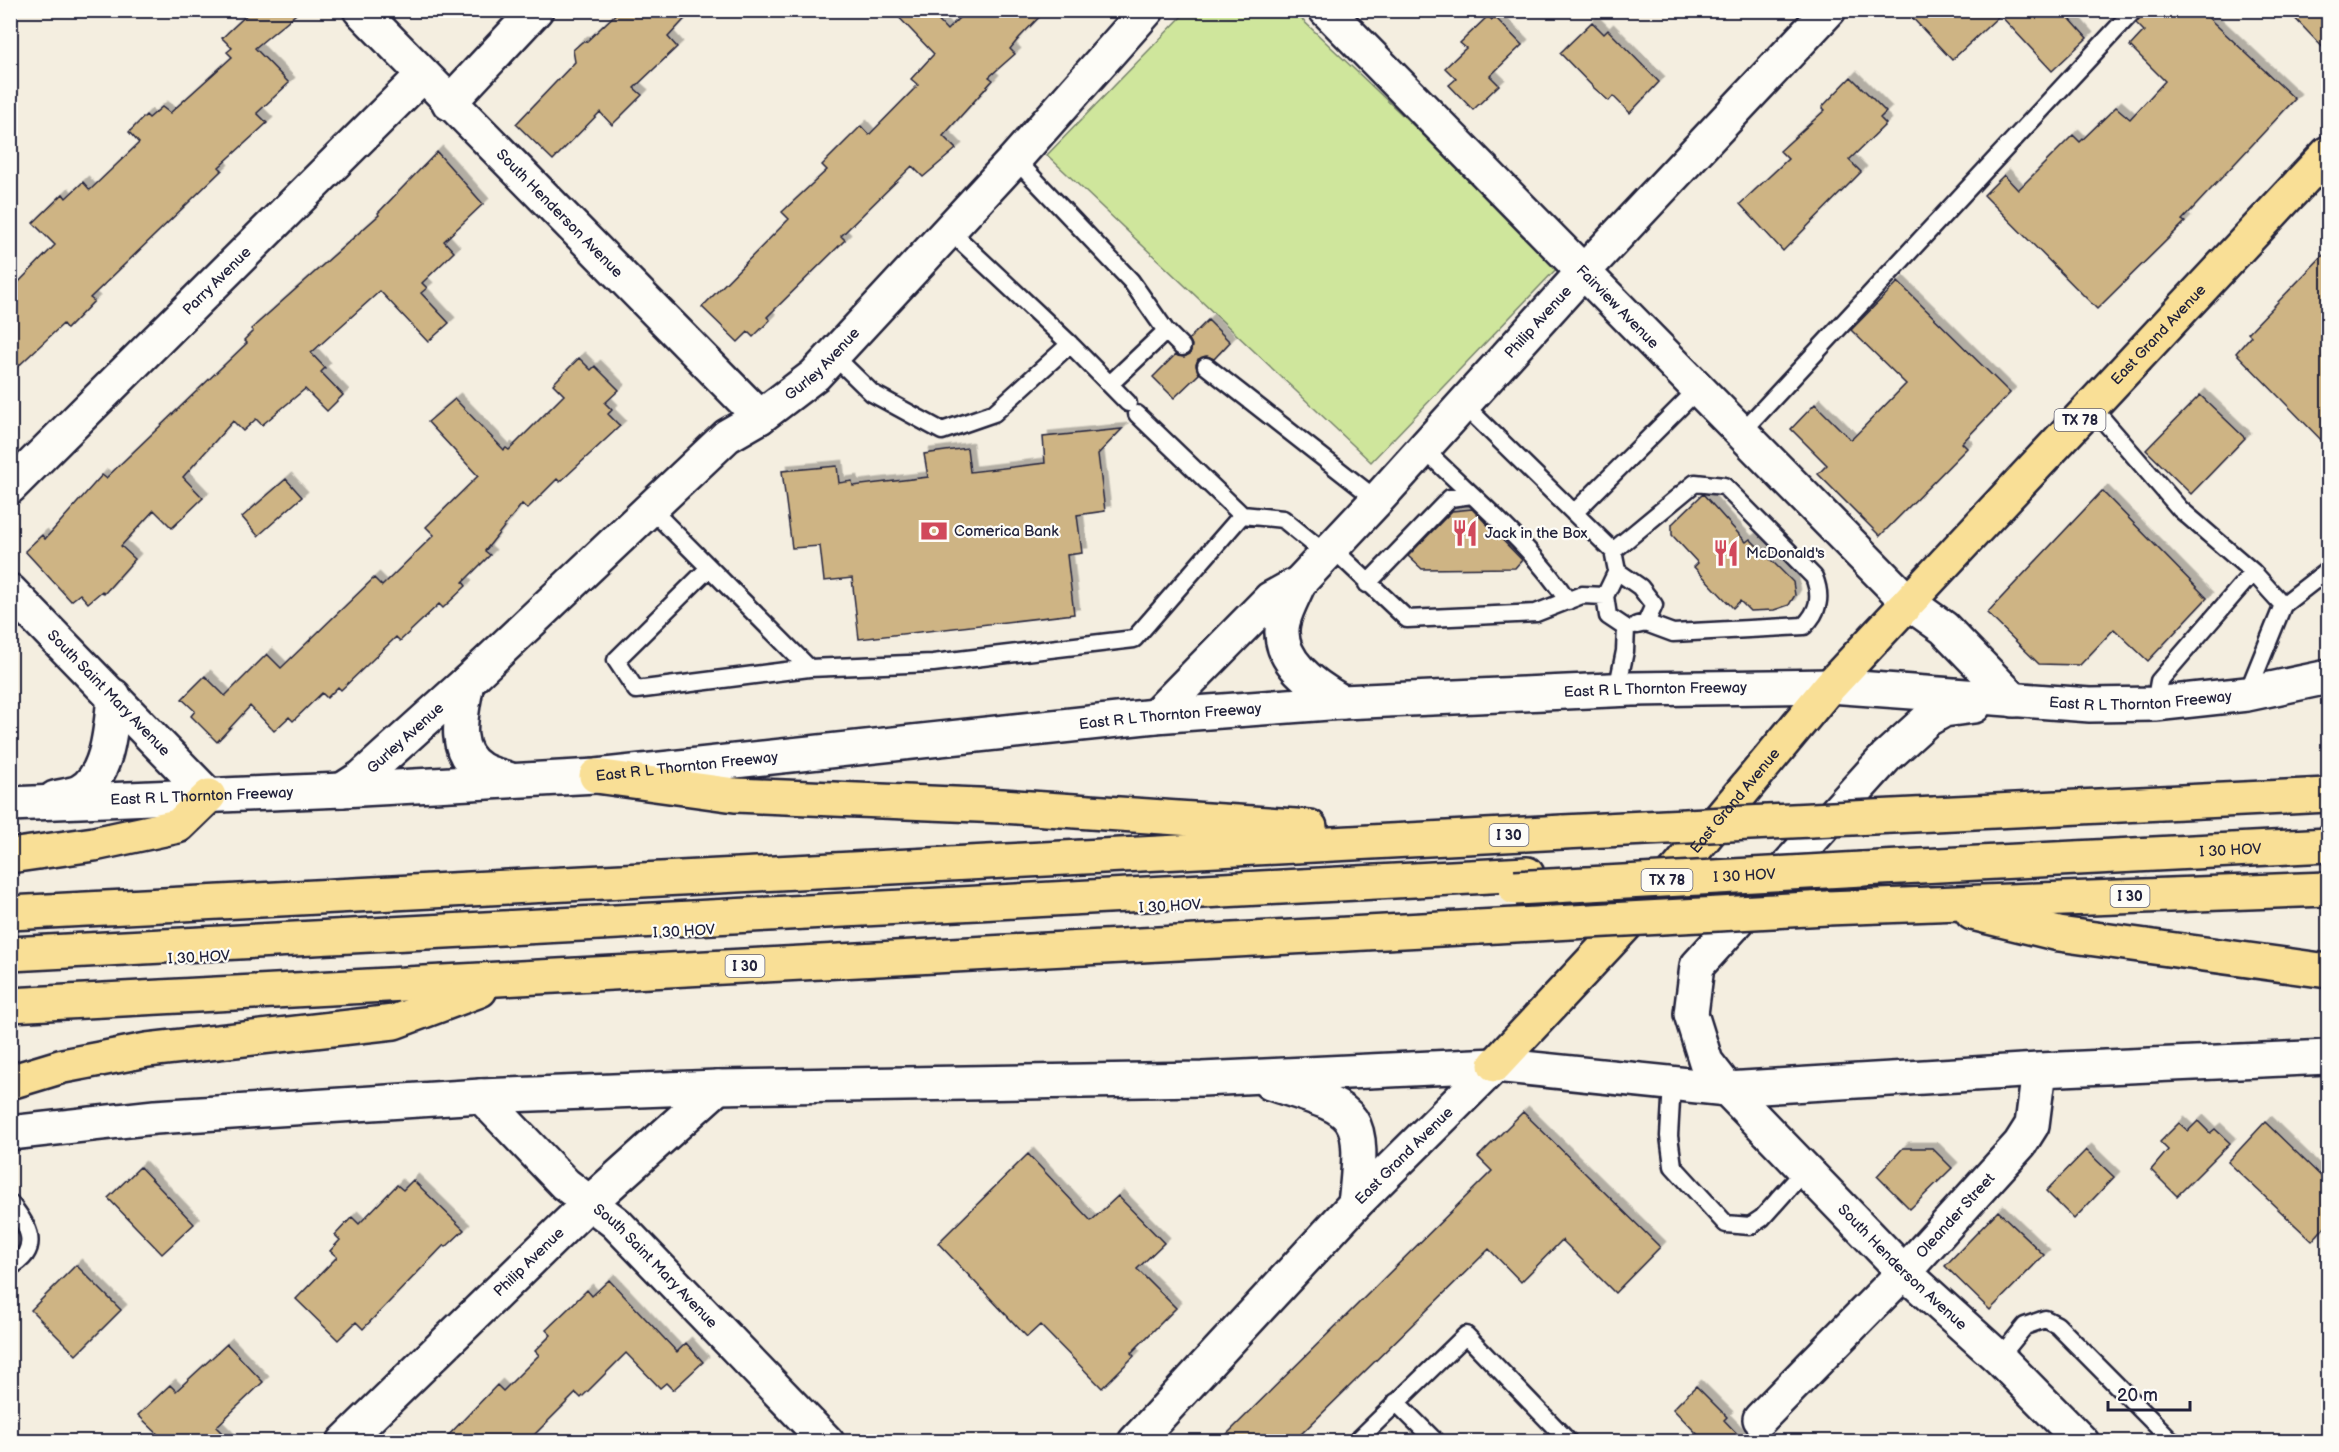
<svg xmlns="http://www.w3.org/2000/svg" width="2339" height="1452" viewBox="0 0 2339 1452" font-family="'Balsamiq Sans',sans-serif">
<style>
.green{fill:#cfe69c;stroke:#78846c;stroke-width:1.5}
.building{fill:#ceb484;stroke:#22223b;stroke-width:1.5;filter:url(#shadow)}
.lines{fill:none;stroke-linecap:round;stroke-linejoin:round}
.lane-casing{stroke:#22223b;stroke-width:21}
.street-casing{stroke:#22223b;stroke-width:38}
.secondary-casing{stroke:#22223b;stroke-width:38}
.primary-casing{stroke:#22223b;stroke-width:38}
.highway-casing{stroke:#22223b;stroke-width:38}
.lane{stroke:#fdfcf7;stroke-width:16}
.street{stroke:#fdfcf7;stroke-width:33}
.secondary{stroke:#fdfcf7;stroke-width:33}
.primary{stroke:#f9df96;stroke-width:33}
.highway{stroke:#f9df96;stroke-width:33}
.highway-bridge-casing{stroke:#22223b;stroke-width:38;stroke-linecap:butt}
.highway-bridge{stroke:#f9df96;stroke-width:33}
.labels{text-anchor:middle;stroke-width:4.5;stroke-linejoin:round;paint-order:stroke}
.shield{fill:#fdfcf7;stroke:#646373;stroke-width:1.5}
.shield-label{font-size:14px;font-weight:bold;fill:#22223b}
.street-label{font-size:15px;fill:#22223b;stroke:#fdfcf7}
.poi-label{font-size:15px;fill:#22223b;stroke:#fdfcf7;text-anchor:start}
</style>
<defs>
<filter id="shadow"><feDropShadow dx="5.5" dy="-5.5" stdDeviation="0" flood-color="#0004"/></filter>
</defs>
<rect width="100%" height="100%" fill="#f4eee0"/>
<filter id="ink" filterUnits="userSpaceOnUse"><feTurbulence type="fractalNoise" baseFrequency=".0167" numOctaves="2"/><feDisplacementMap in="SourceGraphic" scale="12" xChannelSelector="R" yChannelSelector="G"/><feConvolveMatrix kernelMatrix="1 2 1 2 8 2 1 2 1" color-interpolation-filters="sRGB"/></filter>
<g filter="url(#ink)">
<!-- green -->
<path class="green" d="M1187,11H1293L1560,265L1371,462L1047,155Z"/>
<!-- building -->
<path class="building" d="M252,10H301L255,48L289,83L257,113L267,123L219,167L222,170L90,298L94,301L67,329L63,324L10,374V291L55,245L33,223L63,194L66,198L83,182L90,190L139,143L129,132L146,115L149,118L162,107L170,113L232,57L227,52L232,48L222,38Z
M620,10H693L668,37L677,47L634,88L642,95L612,125L600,112L553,160L516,124L575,62L573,50L582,42H586Z
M892,10H928L947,30L967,10H1046L1019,38L1010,49L1015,54L989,77L993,80L943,136L956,149L923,177L912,166L841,236L845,240L767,317L770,320L753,337L748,332L738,342L702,307L789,219L782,212L827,170L822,165L861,126L869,135L918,85L911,79L934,54Z
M1905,10H2062L2087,38L2052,71L2000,15L1952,60Z
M2144,10H2200L2295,99L2182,220L2185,222L2097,309L1984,195L2004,175L2018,190L2073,135L2080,142L2116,107L2130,119L2165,81L2130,46L2144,31L2136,23Z
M2287,10H2328V53Z
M1488,16L1492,20L1495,17L1522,45L1490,76L1499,85L1473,110L1449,85L1456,79L1445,68L1466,48L1460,43Z
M1592,22L1604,34L1608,30L1659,82L1630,113L1613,96L1609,101L1594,88L1560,53Z
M1851,77L1886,112L1880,118L1886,124L1849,160L1861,172L1783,251L1740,204L1788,159L1780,151L1825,110L1822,107Z
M437,152L483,204L444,241L454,252L422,283L427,288L421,293L449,323L428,342L380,291L311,353L325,368L321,372L343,395L327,411L305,389L262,425L256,419L243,431L233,421L183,477L203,498L172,528L154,510L121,546L135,559L104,594L102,591L88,603L80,594L71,601L25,551L42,535L45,539L102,475L106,478L247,343L244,340L253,331L251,329L379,215L378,213Z
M2328,250V447L2236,353L2251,336L2248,333Z
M1898,282L2010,393L1962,443L1967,448L1880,536L1818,474L1827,465L1791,429L1815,404L1851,440L1906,384L1851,330Z
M1208,320L1230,342L1214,359L1207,356L1198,359L1196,365L1199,374L1174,398L1153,377L1175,355L1184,357L1190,354L1192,345L1189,339Z
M579,358L591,370L595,366L619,390L605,403L612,410L608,414L620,426L560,482L557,479L527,509L522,504L485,551L490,555L463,582L466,586L443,608L439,604L400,641L396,637L341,690L338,687L327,698L322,693L293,721L289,717L274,731L250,706L217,742L191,716L195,711L182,699L205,676L225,696L267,654L281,668L374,578L382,586L434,535L426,527L478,476L428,422L455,399L504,450L506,448L509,450L564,395L553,384Z
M2200,395L2245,438L2191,494L2146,450Z
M1122,429L1098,454L1105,511L1077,515L1082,553L1067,555L1074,614L859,639L852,578L824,581L820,546L792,548L782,471L837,466L839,483L852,481L853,486L928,477L924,454L967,448L970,472L1045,463L1043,437Z
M286,479L302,497L258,536L242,517Z
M2102,491L2207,598L2148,661L2114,629L2080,665L2039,664L1987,613Z
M1703,494L1746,542L1750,539L1793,582L1795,595L1789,605L1774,610L1750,611L1740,601L1733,608L1694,567L1698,563L1672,535V524Z
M1472,509L1522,560L1515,568L1422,569L1408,556L1452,511Z
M1523,1112L1660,1247L1615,1293L1562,1240L1521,1282L1489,1249L1293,1442H1219L1492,1171L1478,1157Z
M2198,1121L2210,1133L2215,1129L2230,1143L2177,1196L2151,1170L2168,1150L2160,1142L2179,1123L2188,1131Z
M2265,1122L2328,1183V1223L2312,1241L2228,1162Z
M1903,1148H1932L1952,1168L1910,1209L1877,1176Z
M2086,1150L2114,1177L2074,1219L2046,1191Z
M1028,1154L1091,1221L1118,1196L1164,1243L1137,1269L1176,1308L1131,1353L1134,1356L1102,1388L1040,1325L1027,1337L938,1243Z
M140,1167L194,1224L162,1254L108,1198Z
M413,1180L464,1230L446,1247L444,1245L363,1329L356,1322L338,1340L296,1299L337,1257L330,1251L340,1240L335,1235L352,1217L359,1224L397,1185L403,1190Z
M1998,1211L2044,1255L1990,1310L1945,1266Z
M76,1265L121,1310L76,1355L31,1310Z
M609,1280L677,1352L686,1343L703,1362L673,1390L666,1383L660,1388L626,1353L581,1398L576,1393L527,1442H442L497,1385L503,1391L539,1355L535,1351L551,1335L546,1330L571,1306L587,1290L592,1296Z
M227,1344L263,1382L216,1427L231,1442H166L138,1415L170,1385L176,1391Z
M1696,1386L1727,1417L1724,1420L1745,1442H1705L1673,1409Z"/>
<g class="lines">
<defs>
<path id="lane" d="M1015,159L1131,281L1166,331L1182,347
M949,230L1070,344L1128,403
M833,355L872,393L942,431L994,413L1070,344
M1206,366L1377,500
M1110,384L1166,331
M1464,405L1613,551L1617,571L1605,596L1608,616L1626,628L1625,651L1617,690
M2092,407L2180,509L2253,572L2159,681L2155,704
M1137,414L1242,515L1283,519L1326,554
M1741,433L2134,10
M1424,449C1473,498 1529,542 1568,601
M650,508L809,668L933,663L1134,639L1242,515
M1574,513L1698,389
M1332,548L1407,619L1536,613L1582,595L1605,596
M1613,551L1695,483L1724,486L1814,577C1822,597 1819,611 1804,626L1673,633L1646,623
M709,568L616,660L636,690L809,668
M1617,571L1640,587L1654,605L1646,623L1637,625
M1367,584L1450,498L1472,495
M2283,605L2328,570
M2247,694L2283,605L2253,572
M1672,1083L1669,1136L1673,1166L1726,1224L1750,1226L1762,1218L1805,1170
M10,1203C28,1225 43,1249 10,1267
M1999,1358L2025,1326L2045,1319L2057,1325L2173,1442
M1396,1402L1436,1442
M1356,1442L1466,1335L1569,1442"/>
<g id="street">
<path id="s1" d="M360,10L760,417"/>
<path id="s2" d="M1326,10L1909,603"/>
<path d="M449,103L536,10"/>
<path id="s3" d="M10,487L423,75"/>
<path id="s4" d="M1299,583L1377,500L1583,272L1829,10"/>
<path id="s5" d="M10,591L209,796"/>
<path id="s6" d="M467,682L727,436L760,417L815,375L1015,159L1147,10"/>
<path d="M1155,716L1270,599L1299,583C1294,595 1286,609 1283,622C1275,660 1314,686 1342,702"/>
<path id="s7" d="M342,790L362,777L467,682C462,712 450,751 481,769C489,774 500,776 508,779"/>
<path id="s8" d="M1727,1089L1904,1272L1999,1358L2082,1442"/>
<path id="s9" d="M481,1096L565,1184L616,1223L827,1442"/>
<path id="s10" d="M1760,1419L1904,1272L2020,1144L2032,1125L2039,1070"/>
<path id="s11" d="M344,1442L589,1203L718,1087"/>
</g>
<g id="secondary">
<path d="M1909,603L1944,628L2014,700"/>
<path d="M55,798C63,796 72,795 79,792C109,777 111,725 114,696"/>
<path id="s12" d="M10,804L342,790L596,776L1155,716L1342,702L1632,689L1830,686L2090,705L2155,704L2247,694L2328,677"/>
<path d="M1270,1083C1358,1111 1366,1108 1355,1204"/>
<path d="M1727,1089L1706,1062L1691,1014L1697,966L1886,757L1928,719L1944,710L1974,706"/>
<path d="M10,1133L155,1117L481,1096L718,1087L1202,1079L1495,1065L1727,1089L2039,1070L2328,1057"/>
<path id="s13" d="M1135,1442L1355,1204L1495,1065"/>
</g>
<g id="primary">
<path id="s14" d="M1495,1065L1679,868L1830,686L2328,153"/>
</g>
<g id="highway">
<path d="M596,776L735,795L1002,806L1310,827"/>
<path d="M1934,814L2328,795"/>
<path d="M10,856L94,844L178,826L209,796"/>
<path id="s15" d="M1862,869L2328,845"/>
<path d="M1827,908L2328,889"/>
<path d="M10,913L1563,832"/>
<path d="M1972,913L2059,934L2328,971"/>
<path d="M10,954L1527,874"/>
<path d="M10,1005L1479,927"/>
<path d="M10,1082L63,1066L147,1050L394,1022L480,990"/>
</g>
</defs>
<!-- lane casing -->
<use href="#lane" class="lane-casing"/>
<!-- street casing -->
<use href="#street" class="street-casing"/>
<!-- secondary casing -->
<use href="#secondary" class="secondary-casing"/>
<!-- primary casing -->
<use href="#primary" class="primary-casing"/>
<!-- highway casing -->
<use href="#highway" class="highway-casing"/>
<!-- lane -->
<use href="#lane" class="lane"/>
<!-- street -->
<use href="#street" class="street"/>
<!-- secondary -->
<use href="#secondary" class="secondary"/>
<!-- primary -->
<use href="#primary" class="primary"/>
<!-- highway -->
<use href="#highway" class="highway"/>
<defs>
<g id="highway-bridge">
<path d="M1563,832L1934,814"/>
<path id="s16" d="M1515,888L1862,869"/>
<path d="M1479,927L1827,908"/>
</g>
</defs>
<!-- highway-bridge casing -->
<use href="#highway-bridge" class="highway-bridge-casing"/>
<!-- highway-bridge -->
<use href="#highway-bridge" class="highway-bridge"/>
</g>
</g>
<!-- icons -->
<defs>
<symbol id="bank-bare" viewBox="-9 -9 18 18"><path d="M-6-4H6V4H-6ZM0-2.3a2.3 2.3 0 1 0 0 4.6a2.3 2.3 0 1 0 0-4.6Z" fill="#d1495b" stroke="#fdfcf7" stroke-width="2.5" paint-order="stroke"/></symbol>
<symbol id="restaurant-bare" viewBox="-9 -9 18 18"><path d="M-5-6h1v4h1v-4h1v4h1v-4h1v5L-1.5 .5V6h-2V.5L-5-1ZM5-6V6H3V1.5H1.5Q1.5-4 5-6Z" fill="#d1495b" stroke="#fdfcf7" stroke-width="2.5" paint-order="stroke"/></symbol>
</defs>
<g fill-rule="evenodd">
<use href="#bank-bare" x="915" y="512" width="38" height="38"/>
<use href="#restaurant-bare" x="1446" y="514" width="38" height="38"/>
<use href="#restaurant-bare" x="1707" y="534" width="38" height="38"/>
</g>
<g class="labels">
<!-- shield labels -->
<g class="shield">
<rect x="2054.5" y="409" width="51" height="22" rx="4.5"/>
<rect x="1489.5" y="824" width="39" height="22" rx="4.5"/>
<rect x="1641.5" y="869" width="51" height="22" rx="4.5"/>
<rect x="2110.5" y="885" width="39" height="22" rx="4.5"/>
<rect x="725.5" y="955" width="39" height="22" rx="4.5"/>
</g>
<g class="shield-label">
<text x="2080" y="425">TX 78</text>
<text x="1509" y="840">I 30</text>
<text x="1667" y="885">TX 78</text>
<text x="2130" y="901">I 30</text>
<text x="745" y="971">I 30</text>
</g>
<!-- street labels -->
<g class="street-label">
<text dy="5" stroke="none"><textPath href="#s1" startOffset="285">South Henderson Avenue</textPath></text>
<text dy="5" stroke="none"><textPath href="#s3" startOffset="292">Parry Avenue</textPath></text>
<text dy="5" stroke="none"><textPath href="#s2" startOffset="416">Fairview Avenue</textPath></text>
<text dy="5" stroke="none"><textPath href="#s4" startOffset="354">Philip Avenue</textPath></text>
<text dy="5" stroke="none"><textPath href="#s14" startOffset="987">East Grand Avenue</textPath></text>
<text dy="5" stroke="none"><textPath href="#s6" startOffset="478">Gurley Avenue</textPath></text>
<text dy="5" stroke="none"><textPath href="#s12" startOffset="1650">East R L Thornton Freeway</textPath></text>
<text dy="5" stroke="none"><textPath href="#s5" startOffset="142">South Saint Mary Avenue</textPath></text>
<text dy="5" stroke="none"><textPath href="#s12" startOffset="2136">East R L Thornton Freeway</textPath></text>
<text dy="5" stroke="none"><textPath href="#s12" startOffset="1164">East R L Thornton Freeway</textPath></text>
<text dy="5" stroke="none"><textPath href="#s7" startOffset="82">Gurley Avenue</textPath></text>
<text dy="5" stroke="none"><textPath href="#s12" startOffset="678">East R L Thornton Freeway</textPath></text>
<text dy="5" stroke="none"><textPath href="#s12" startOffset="192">East R L Thornton Freeway</textPath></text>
<text dy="5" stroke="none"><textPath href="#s14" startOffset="357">East Grand Avenue</textPath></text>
<text dy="5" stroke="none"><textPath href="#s15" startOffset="369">I 30 HOV</textPath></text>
<text dy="5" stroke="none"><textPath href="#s16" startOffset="230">I 30 HOV</textPath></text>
<text transform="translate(1170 906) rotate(-3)" y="5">I 30 HOV</text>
<text transform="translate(684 931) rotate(-3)" y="5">I 30 HOV</text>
<text transform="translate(199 957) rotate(-3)" y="5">I 30 HOV</text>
<text dy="5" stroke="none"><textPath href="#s13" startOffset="393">East Grand Avenue</textPath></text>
<text dy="5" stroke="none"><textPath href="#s10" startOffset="282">Oleander Street</textPath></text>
<text dy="5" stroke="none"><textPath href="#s11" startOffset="258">Philip Avenue</textPath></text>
<text dy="5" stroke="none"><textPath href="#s8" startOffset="250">South Henderson Avenue</textPath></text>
<text dy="5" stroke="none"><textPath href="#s9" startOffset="244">South Saint Mary Avenue</textPath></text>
</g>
<!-- poi labels -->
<g class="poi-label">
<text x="954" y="536">Comerica Bank</text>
<text x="1485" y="538">Jack in the Box</text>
<text x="1746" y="558">McDonald's</text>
</g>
</g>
<!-- margin -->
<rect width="2339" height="1452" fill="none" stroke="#fdfcf7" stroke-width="36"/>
<rect x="18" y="18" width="2303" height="1416" fill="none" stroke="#22223b" stroke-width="2" filter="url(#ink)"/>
<!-- scale -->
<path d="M2108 1401v9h82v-9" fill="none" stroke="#22223b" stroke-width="3"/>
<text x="2117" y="1401" font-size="18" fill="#22223b" stroke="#fdfcf7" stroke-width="4.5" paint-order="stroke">20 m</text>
</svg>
